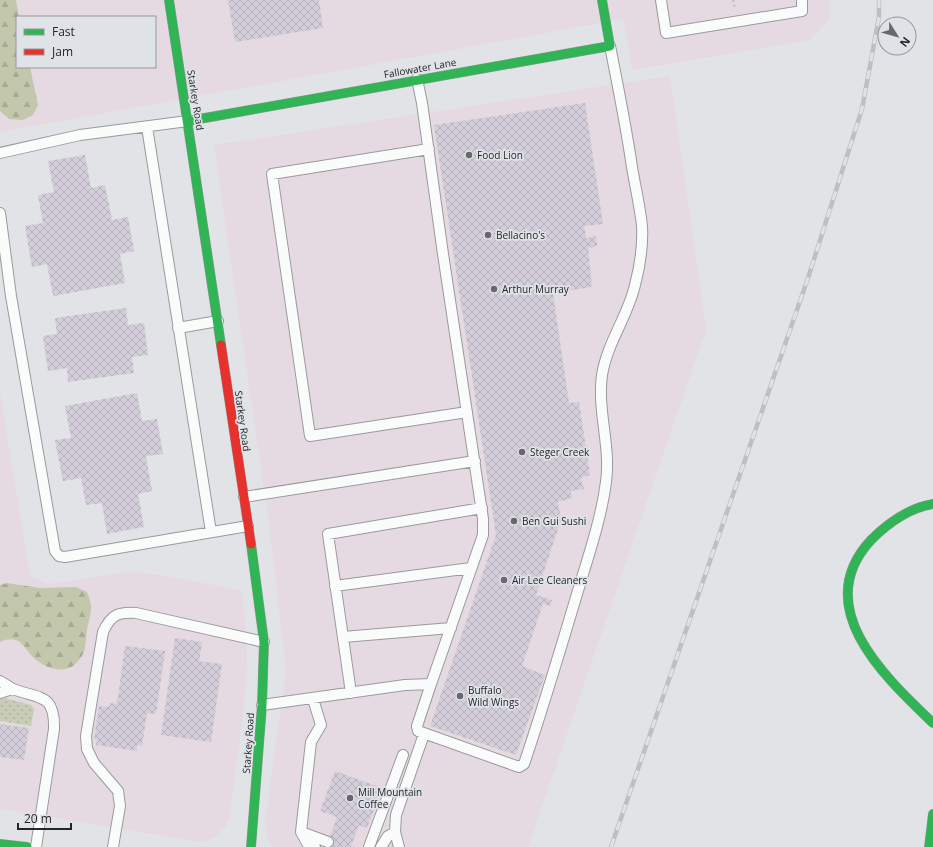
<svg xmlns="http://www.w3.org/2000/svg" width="933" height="847" viewBox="0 0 933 847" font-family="'Open Sans',sans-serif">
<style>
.commercial{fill:#e5dae2;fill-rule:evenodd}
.green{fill:url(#green-dots)}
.forest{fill:url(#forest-firs)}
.building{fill:url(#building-cross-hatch)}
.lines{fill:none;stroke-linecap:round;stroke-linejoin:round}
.lane-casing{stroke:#999a9c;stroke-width:12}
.fast-casing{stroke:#999a9c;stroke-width:10}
.jam-casing{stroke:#999a9c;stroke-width:10}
.path{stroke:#c3c3c5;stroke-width:2.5;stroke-dasharray:2 3;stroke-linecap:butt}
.lane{stroke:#fafbfb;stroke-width:10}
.fast{stroke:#30b455;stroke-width:9}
.jam{stroke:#e5322d;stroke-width:9}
.rail-casing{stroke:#bebfc0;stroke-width:4.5}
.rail{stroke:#dfe3e8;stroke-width:3;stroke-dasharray:9;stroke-linecap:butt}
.poi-dot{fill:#66686a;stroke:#dfe3e8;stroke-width:1.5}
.labels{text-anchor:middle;stroke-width:3.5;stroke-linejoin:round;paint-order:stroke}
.street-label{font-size:10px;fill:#242527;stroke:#dfe3e8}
.poi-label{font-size:10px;fill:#242527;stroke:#dfe3e8;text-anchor:start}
</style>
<defs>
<pattern id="green-dots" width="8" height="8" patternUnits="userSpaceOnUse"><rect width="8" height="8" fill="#c9cdb5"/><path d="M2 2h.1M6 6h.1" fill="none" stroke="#acb09c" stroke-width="1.8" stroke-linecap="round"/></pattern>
<pattern id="forest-firs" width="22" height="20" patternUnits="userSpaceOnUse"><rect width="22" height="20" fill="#c3c7ac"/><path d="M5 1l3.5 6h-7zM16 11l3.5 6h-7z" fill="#a7ab94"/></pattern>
<pattern id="building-cross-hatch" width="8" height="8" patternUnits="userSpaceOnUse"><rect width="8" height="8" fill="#d3ced9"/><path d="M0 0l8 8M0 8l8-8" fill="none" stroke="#b5b1ba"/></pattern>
</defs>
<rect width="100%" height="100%" fill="#e1e3e6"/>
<!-- commercial -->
<path class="commercial" d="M0,0H830L829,20L809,40L633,70L623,19L0,132ZM17,17H155V67H17Z
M670,76L706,330L528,847H272L267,836L265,824L286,670L269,522L214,145Z
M0,392L30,576L48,584L136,571L241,590L245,616L247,657L244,706L236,767L229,818L225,827L218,835L208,840L199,842L0,809Z"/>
<!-- green -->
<path class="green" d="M5,698L31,705L34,709L31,726L0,721V699Z"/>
<!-- forest -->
<path class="forest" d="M0,0H16L19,17H17V67H30L38,105L33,115L23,120L9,119L0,111Z
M7,583L40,588L76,587L87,592C94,608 90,614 87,630C86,637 86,648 83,654C72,676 50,672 34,658C28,653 25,645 18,641C12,638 5,639 0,642V585Z"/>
<!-- building -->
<path class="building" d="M228,0H319L323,28L235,42Z
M585,103L603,224L584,226L586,238L596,236L597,246L588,248L592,287L553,293L569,403L579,402L590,475L581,478L584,489L571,491L572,498L558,502L562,525L559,526L536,595L552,600L550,606L543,604L522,666L545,675L516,755L430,726L496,535L434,125Z
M85,155L91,188L105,185L112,220L128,217L134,251L120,254L125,283L53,296L47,264L32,267L25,226L43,223L38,195L54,192L48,161Z
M126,308L128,325L144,323L148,355L132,357L134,373L68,382L67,368L48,371L43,336L57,334L55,318Z
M137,393L142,421L157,419L163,454L146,456L152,491L138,494L144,527L107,534L102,503L86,505L81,478L63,481L55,440L71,438L65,406Z
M175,638L202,642L199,661L222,664L211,742L161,735Z
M125,646L165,651L156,714L147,713L142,746L137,745V751L96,745L97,739H94L99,706L109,707L110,703L117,704Z
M0,724L29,728L24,760L0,757Z
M335,771L382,788L367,828L359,825L351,847H326L337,817L320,811Z"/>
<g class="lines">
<defs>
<path id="lane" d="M661,0L666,33L802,11V0
M147,127L211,532
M429,149L272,174L310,436L467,412
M0,153L80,135L188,121
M0,213L11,296L55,551L59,556L65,557L248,526
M178,328L218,321
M244,497L475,461
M335,586L471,568
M343,637L451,628
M0,681C4,683 9,687 13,689C39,699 55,693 54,729L36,847
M431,684L417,726L418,731L519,767L524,764C543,708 560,651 577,594C588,557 601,520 606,482C611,446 597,411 602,375C607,343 628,316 635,285C640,266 643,245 642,226C640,206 635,186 632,167C626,126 618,86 610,46
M0,693L12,689
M351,693L328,534L482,508
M313,699L321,725L311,742L301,832L307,843L315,847
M262,705L405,685L431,684L483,535V519L443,254L422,103L417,79
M301,832L328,842
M113,847L120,806L118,791L94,763L87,749L86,736L103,632C111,615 117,612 136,613L264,642
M369,847L403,755
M381,847L388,836L395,832
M399,847L395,832L396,815L424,734"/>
<path id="fast" d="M169,0L221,345
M188,121L610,46L602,0
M933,504C909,508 888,523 871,540C809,607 885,677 933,723
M0,844L27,847
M251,847L262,705L264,642L251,544
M929,847L933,814"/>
<path id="jam" d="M221,345L251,544"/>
</defs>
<!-- lane casing -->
<use href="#lane" class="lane-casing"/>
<!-- fast casing -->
<use href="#fast" class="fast-casing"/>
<!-- jam casing -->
<use href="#jam" class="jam-casing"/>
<!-- path -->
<path class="path" d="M733,0L735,9"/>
<!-- lane -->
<use href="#lane" class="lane"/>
<!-- fast -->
<use href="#fast" class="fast"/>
<!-- jam -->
<use href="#jam" class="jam"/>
<defs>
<path id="rail" d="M611,847L808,278L862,109L879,17V0"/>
</defs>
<!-- rail casing -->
<use href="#rail" class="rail-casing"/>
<!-- rail -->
<use href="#rail" class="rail"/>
</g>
<!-- markers -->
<g class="poi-dot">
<circle cx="469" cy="155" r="4"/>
<circle cx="488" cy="235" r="4"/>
<circle cx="494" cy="289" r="4"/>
<circle cx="522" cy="452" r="4"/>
<circle cx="514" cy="521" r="4"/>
<circle cx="504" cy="580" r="4"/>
<circle cx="460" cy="696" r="4"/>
<circle cx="350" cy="798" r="4"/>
</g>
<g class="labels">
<!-- street labels -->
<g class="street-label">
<text transform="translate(420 68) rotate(-10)" y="4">Fallowater Lane</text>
<text transform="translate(196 100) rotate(81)" y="4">Starkey Road</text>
<text transform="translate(243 421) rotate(82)" y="4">Starkey Road</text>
<text transform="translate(248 743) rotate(-86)" y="4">Starkey Road</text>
</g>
<!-- poi labels -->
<g class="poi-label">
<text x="477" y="159">Food Lion</text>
<text x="496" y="239">Bellacino's</text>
<text x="502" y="293">Arthur Murray</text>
<text x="530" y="456">Steger Creek</text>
<text x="522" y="525">Ben Gui Sushi</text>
<text x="512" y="584">Air Lee Cleaners</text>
<text x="468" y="694">Buffalo<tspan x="468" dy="12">Wild Wings</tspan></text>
<text x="358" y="796">Mill Mountain<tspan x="358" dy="12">Coffee</tspan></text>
</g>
</g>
<!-- legend -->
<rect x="16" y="16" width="140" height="52" fill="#dfe3e8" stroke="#94979b"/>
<rect x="24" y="29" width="20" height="6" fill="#30b455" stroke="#94979b"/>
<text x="52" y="36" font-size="12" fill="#242527">Fast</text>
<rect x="24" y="49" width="20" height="6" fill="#e5322d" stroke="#94979b"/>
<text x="52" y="56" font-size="12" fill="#242527">Jam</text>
<!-- north arrow -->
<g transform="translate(897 36) rotate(127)"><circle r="19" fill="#dfe3e8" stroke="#94979b"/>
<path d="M0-3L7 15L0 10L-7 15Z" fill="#66686a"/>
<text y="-6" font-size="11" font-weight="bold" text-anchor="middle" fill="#242527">N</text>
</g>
<!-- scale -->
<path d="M18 823v6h53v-6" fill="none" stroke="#242527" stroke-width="2"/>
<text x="24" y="823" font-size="12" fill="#242527" stroke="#dfe3e8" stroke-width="3" paint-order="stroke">20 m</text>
</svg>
